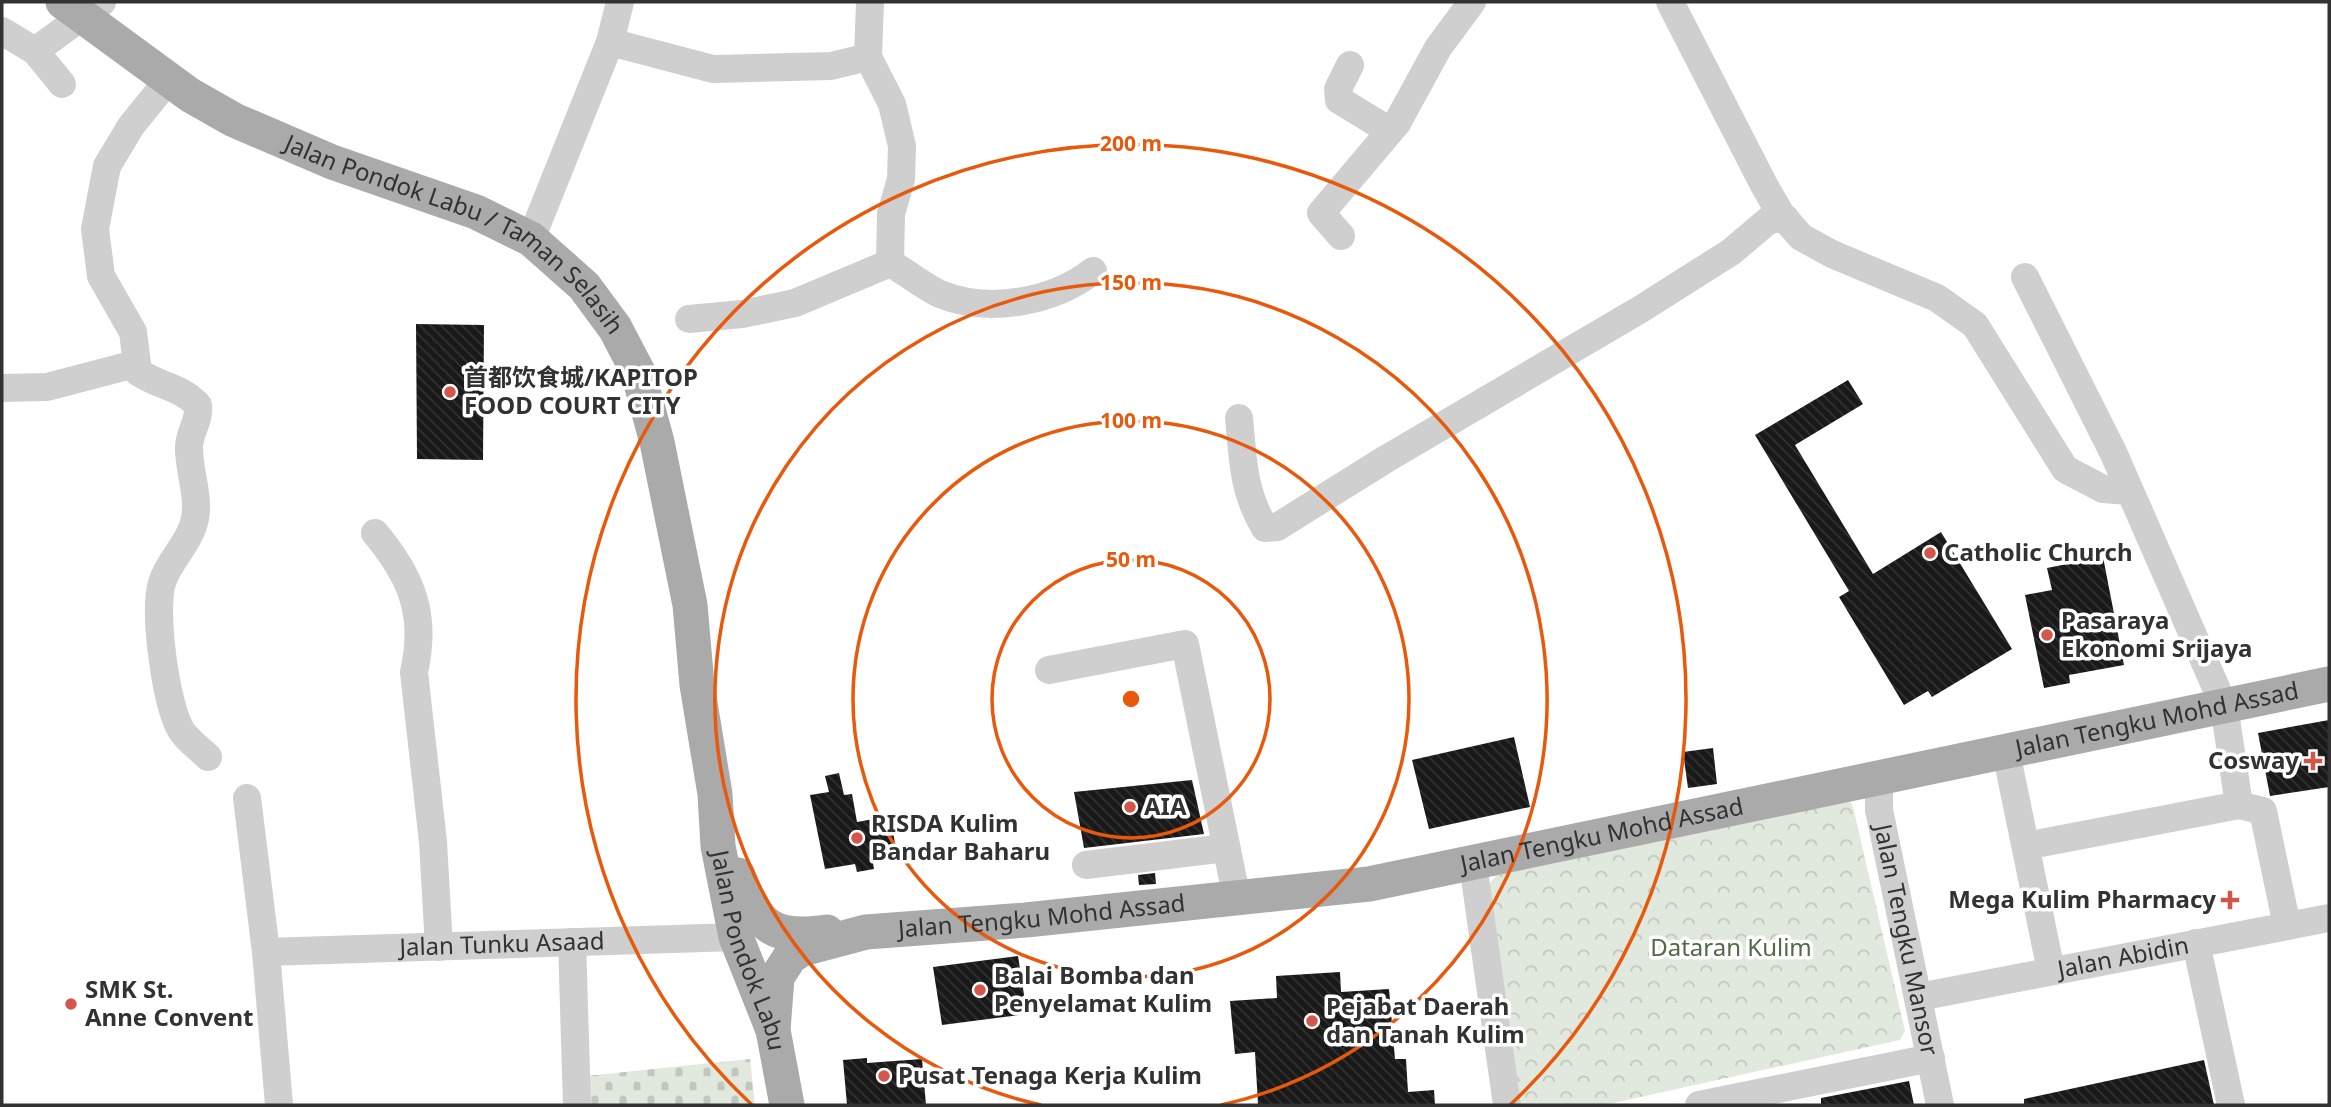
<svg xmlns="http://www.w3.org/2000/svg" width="2331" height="1107" viewBox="0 0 2331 1107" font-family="'Noto Sans','Noto Sans SC',sans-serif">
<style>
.cemetery{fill:url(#cemetery-stones)}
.park{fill:url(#park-crowns)}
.building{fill:url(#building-back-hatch)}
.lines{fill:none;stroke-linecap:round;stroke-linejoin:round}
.minor{stroke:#cfcfcf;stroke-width:28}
.major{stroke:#aaa;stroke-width:35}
.ring{fill:none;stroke:#e8590c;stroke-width:3.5}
.poi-dot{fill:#d4554a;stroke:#fff;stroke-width:2.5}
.labels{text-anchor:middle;stroke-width:7;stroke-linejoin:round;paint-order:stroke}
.street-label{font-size:24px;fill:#323232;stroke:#fff}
.poi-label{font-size:24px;font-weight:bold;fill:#323232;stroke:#fff;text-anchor:start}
.park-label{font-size:24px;fill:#506a44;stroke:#fff}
.centre{fill:#e8590c;stroke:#fff;stroke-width:3.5}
.ring-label{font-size:21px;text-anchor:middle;font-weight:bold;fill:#e8590c;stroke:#fff;stroke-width:7;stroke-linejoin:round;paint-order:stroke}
</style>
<defs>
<pattern id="cemetery-stones" width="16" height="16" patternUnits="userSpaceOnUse" patternTransform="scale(1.75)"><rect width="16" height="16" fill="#e1e8dd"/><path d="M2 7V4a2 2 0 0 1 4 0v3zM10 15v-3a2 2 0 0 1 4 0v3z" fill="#c2c7be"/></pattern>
<pattern id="park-crowns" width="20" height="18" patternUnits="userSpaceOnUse" patternTransform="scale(1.75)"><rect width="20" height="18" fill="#e1e8dd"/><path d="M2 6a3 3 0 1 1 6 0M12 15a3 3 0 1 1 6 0" fill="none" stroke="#c2c7be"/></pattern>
<pattern id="building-back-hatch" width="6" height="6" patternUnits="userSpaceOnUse" patternTransform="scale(1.75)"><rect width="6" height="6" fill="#191919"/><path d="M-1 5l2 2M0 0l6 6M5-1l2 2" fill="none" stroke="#323232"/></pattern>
</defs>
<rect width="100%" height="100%" fill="#fff"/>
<!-- cemetery -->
<path class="cemetery" d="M750,1059L755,1105H589L586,1076Z"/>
<!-- park -->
<path class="park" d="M1849,800L1853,807L1905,1031L1900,1040L1604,1105H1517L1489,884L1503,868Z"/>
<!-- building -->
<path class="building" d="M416,324L484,325L483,460L417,459Z
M1848,380L1863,404L1795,445L1873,574L1941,532L2012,649L1932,697L1928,691L1904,705L1839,597L1849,591L1755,435Z
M2103,557L2124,665L2069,675L2070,683L2044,688L2025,595L2052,590L2047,568Z
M2329,720V787L2270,796L2258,733Z
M1514,737L1530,807L1429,829L1412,760Z
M1713,748L1717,784L1688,788L1683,752Z
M839,773L844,795L852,794L857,822L890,816L897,854L872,858L874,869L857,872L855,864L825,869L810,795L829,792L825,776Z
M1192,780L1204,834L1084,848L1074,792Z
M1155,873L1156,884L1139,885L1138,875Z
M1018,956L1027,1014L942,1025L933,967Z
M1340,972L1341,992L1389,989L1395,1059H1406L1408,1092L1434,1090L1435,1105H1258L1255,1052L1235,1054L1230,1001L1277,998L1276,976Z
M867,1058V1063L922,1059L926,1105H847L843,1060Z
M2204,1060L2214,1105H2024V1099Z
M1909,1081L1914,1105H1821V1098Z"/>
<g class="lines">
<!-- minor -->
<g class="minor">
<path d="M1670,2L1764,185L1780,213L1801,237L1832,254L1937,298L1975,325L2065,469L2103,489L2129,491"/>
<path d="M2,31L35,51L62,84"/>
<path d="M610,42L713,69L831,66L868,57"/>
<path d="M35,51L102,2"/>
<path d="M1350,65L1338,89L1339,100L1390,131"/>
<path d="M169,79L131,126L107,166L95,229L101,276L133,332L138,372C159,386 181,387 198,405C200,420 190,431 189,446C188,472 202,500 193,526C186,547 168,562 162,583C153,611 166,705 181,730C187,740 200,749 208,757"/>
<path d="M1341,236L1321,213L1397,123L1438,48L1472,2"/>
<path d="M531,239L610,42L620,2"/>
<path d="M890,263C906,272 925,287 940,294C989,314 1053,302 1093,271"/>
<path d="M2025,277L2113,452L2224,706L2239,805"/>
<path d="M689,319L742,314L795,303L890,263L891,214L901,179L902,146L892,104L868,57L870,2"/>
<path d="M2,388L47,387L135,364"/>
<path d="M1239,418C1243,460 1243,492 1265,528L1277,527L1386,459L1641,309L1731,252L1770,219H1786"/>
<path d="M375,533C412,577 427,615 414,672L433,842L439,947"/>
<path d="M1049,670L1185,644L1237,899"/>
<path d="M2006,752L2051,971"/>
<path id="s1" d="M1886,777L1879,787V810L1940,1105"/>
<path d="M247,798L266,952L279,1105"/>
<path d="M2026,846L2239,805L2263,811L2287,926"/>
<path d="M1473,864L1507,1105"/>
<path d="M1086,865L1226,848"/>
<path d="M572,942L577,1105"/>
<path d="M2196,943L2231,1105"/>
<path id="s2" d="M266,952L736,937"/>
<path id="s3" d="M1919,997L2329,918"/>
<path d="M1699,1105L1931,1058"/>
</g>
<!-- major -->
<g class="major">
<path id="s4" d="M63,2L190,95L234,120L332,162L476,212L531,239L584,286L615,328L638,372L657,442L690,605L697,685L715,794L718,846L736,937L773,1030L787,1105"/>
<path d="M738,875C757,926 771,940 827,932"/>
<path id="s5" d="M773,1030L777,977L790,957L802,949L866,932L1026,920L1369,884L2329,684"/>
</g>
</g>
<!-- distance rings -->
<g class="ring">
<circle cx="1131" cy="699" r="139"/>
<circle cx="1131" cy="699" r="278"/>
<path d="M1041 1105A416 416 0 1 1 1221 1105"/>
<path d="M752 1105A555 555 0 1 1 1510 1105"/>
</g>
<!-- markers -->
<g class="poi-dot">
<circle cx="450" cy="392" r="7"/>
<circle cx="1930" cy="553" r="7"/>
<circle cx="2047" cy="635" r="7"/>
<path d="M2309.5 750.5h7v7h7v7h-7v7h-7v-7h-7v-7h7z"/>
<circle cx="1130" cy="807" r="7"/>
<circle cx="857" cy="838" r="7"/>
<path d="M2226.5 889.5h7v7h7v7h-7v7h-7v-7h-7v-7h7z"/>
<circle cx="980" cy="990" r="7"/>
<circle cx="71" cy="1004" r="7"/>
<circle cx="1312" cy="1021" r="7"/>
<circle cx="884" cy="1076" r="7"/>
</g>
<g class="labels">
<!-- street labels -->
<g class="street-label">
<text dy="8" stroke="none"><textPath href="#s4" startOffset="460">Jalan Pondok Labu / Taman Selasih</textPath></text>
<text dy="8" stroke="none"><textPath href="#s5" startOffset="1468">Jalan Tengku Mohd Assad</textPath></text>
<text dy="8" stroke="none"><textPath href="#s5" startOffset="901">Jalan Tengku Mohd Assad</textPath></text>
<text dy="8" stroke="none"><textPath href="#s5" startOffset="334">Jalan Tengku Mohd Assad</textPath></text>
<text dy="8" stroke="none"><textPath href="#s1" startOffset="168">Jalan Tengku Mansor</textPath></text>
<text dy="8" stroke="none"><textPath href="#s2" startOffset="236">Jalan Tunku Asaad</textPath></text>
<text dy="8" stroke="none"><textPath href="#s4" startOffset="1292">Jalan Pondok Labu</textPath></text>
<text dy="8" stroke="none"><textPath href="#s3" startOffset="208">Jalan Abidin</textPath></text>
</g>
<!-- poi labels -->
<g class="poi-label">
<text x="464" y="386">首都饮食城/KAPITOP<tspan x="464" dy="28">FOOD COURT CITY</tspan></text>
<text x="1944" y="561">Catholic Church</text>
<text x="2061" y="629">Pasaraya<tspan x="2061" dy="28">Ekonomi Srijaya</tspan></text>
<text x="2299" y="769" text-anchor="end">Cosway</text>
<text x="1144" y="815">AIA</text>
<text x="871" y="832">RISDA Kulim<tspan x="871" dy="28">Bandar Baharu</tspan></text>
<text x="2216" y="908" text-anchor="end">Mega Kulim Pharmacy</text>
<text x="994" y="984">Balai Bomba dan<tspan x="994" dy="28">Penyelamat Kulim</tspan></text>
<text x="85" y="998">SMK St.<tspan x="85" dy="28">Anne Convent</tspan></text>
<text x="1326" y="1015">Pejabat Daerah<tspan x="1326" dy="28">dan Tanah Kulim</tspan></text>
<text x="898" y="1084">Pusat Tenaga Kerja Kulim</text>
</g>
<!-- park labels -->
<g class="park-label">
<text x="1731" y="956">Dataran Kulim</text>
</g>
</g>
<circle cx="1131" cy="699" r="10" class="centre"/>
<g class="ring-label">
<text x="1131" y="151">200 m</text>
<text x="1131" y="290">150 m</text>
<text x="1131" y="428">100 m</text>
<text x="1131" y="567">50 m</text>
</g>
<!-- border -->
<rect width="2331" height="1107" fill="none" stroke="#323232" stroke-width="7"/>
</svg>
